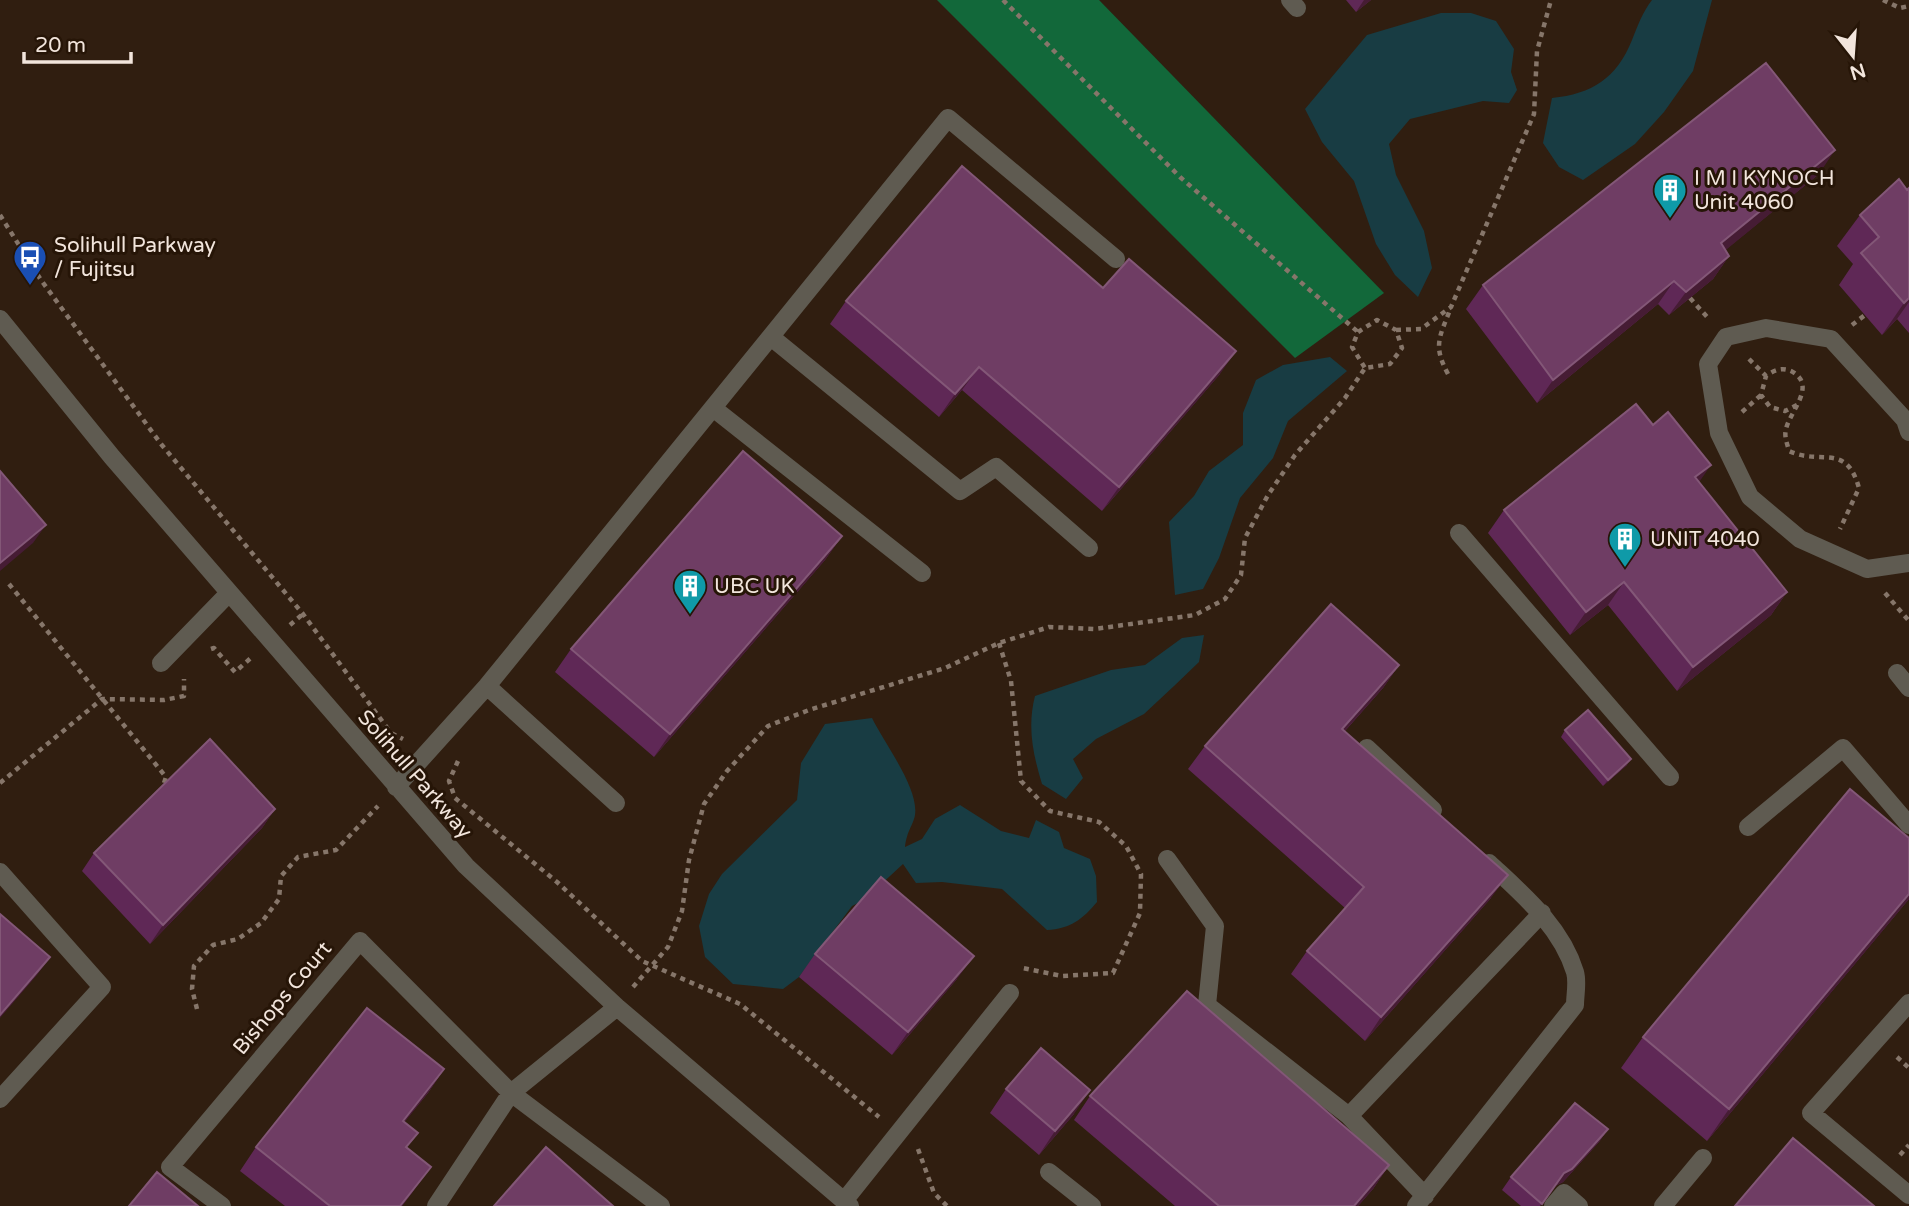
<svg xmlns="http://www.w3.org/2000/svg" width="1909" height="1206" viewBox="0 0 1909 1206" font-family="'Varela Round',sans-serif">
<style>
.forest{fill:#12683a}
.water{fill:#183c43}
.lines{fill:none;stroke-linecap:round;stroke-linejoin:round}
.path{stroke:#86766a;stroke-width:4.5;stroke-dasharray:5 5;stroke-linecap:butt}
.minor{stroke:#5f5b51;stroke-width:18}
.wall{fill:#5f2856}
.shaded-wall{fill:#461c34}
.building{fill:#6f3d64;stroke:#835777;stroke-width:2}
.labels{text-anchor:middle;stroke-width:6;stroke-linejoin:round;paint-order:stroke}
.poi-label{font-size:21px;fill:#f2e5dc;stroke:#261507;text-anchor:start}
.street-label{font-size:21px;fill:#f2e5dc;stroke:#261507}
</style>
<rect width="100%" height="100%" fill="#301e10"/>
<!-- forest -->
<path class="forest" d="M937,0H1099L1384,293L1295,358Z"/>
<!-- water -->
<path class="water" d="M1652,0H1712L1693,71L1664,112L1635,144L1583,180L1559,167L1543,143L1552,98C1592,94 1617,78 1632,40C1638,25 1642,13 1652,0Z
M1441,13H1471L1496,21L1514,49L1511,72L1517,90L1509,103L1483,101L1410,119L1389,144L1396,175L1424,231L1432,268L1418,297L1395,275L1376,244L1354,181L1322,142L1305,109L1367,35Z
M1330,357L1347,371L1288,421L1273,458L1240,498L1219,558L1203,589L1175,595L1169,522L1194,496L1209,471L1243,445V413L1256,380L1283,365Z
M1204,635L1199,662L1174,686L1144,714L1096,739L1073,759L1083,778L1066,799L1042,784C1033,754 1027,727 1035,696L1111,670L1145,665L1182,638Z
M872,718C884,743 919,788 915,815C913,826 907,830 905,847L922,839L935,819L960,805L1001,831L1029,838L1036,820L1059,832L1064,848L1090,859L1096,876L1097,902C1083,919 1070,929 1047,930L1002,889L942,882L916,883L903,864L864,900L852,906L799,977L783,989L733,984L705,957L699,926L709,894L722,874L797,800L801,763L825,724Z"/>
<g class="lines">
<!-- path -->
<path class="path" d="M1003,0L1180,177L1358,332
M1883,0L1900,8L1909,6
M0,215L41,280L161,444L303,614L391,733L403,739
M1690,298L1708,318
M1852,325L1865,315
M1396,330L1421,329L1451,307L1534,114L1537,51L1551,0
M1749,359L1766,376
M1448,374C1433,346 1439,338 1450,310
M1797,405L1785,411L1770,407L1761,395L1766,376C1774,370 1782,367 1791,371C1818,385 1790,411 1786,429C1784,436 1787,443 1789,451C1822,466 1846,442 1859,488L1840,529
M1742,412L1761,395
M9,584L166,777L162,789
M1885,593L1909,621
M290,625L303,614
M999,643L1011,681L1021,781L1050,811L1099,822L1126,846L1141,874L1140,913L1113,973L1062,976L1023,968
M211,649L214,648L235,672L252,657
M458,761L449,781L455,798L557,882L642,961L740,1004L879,1117
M0,783L102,699L164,700L184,696V679
M633,987L668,947L682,911L689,860L704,804L727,771L768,726L809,710L945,668L999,643L1049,627L1095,629L1195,615L1225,599L1241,575L1245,538L1268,495L1295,455L1345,398L1365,368L1390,364L1402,348L1396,330L1377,320L1358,332L1352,347L1365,368
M197,1009L192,989L194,966L213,945L238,939L261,923L279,899L281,876L298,857L336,850L378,806
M1897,1057L1909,1068
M918,1149L934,1193L947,1206
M1900,1155L1909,1145"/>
<!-- minor -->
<path class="minor" d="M1290,0L1297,8
M0,319L112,457L466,866L617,1007L850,1206
M771,337L960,491L996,467L1089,548
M713,408L922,573
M1909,432L1905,420L1831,339L1766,328L1726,337L1708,364L1719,433L1750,497L1800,539L1867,569L1909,563
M1459,533L1670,777
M161,663L229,593
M1897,673L1909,688
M487,686L616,803
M1367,748L1433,810
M396,787L487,686L948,118L1116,259
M1748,827L1843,748L1909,825
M1167,859L1215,926L1207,1005L1349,1116L1542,913
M0,872L102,987L0,1099
M1909,1003L1811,1113L1909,1195
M1349,1116L1425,1196
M1049,1172L1092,1206
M844,1201L1010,993
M222,1206L170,1167L360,941L511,1093L661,1206
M436,1206L511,1093L617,1007
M1416,1206L1575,1005C1575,995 1578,982 1575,972C1561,926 1522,894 1489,863
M1553,1206L1564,1193L1579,1206
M1663,1206L1703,1158"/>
</g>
<!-- wall -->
<path class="wall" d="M1346,0H1371L1356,12Z
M1819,174L1725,250L1729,256L1713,279L1669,315L1658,304L1537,403L1466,309L1483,285Z
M1909,188V333L1897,319L1882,335L1839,285L1853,264L1837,246L1860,215Z
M1103,288L1220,374L1102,511L962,390L939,417L830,324L846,301Z
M1699,482L1787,592L1771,615L1677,691L1608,605L1570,635L1488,533L1504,510Z
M842,536L825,560L654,757L555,672L571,649Z
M1399,665L1383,688L1345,731L1491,898L1365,1041L1291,974L1307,951L1345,908L1188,769L1205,746Z
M1565,730L1627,765L1603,786L1561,737Z
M275,809L262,828L150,944L82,871L94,853Z
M1909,838V899L1707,1141L1621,1068L1643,1037Z
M815,954L957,979L892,1055L799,977Z
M444,1069L428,1093L404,1122L407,1148L414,1190L402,1206H285L240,1171L256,1147Z
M1006,1089L1074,1114L1039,1155L990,1113Z
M1090,1096L1389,1165L1373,1189L1358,1206H1175L1074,1120Z
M1608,1129L1599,1142L1563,1182L1555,1186L1540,1206H1521L1502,1190L1511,1177Z"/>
<!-- shaded-wall -->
<path class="shaded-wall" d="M1364,0H1371L1356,12Z
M1835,150L1819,174L1705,267L1721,243Z
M1729,256L1713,279L1669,315L1686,292Z
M1674,281L1658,304L1537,403L1553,380Z
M1909,298V302L1897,319L1882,335L1904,303Z
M1236,351L1220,374L1102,511L1119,487Z
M979,367L962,390L939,417L955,394Z
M1711,465L1695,488V477Z
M46,525L33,543L0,571V563Z
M842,536L825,560L654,757L670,734Z
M1624,582L1608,605L1570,635L1586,612Z
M1787,592L1771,615L1677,691L1693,667Z
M1399,665L1383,688L1326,752L1342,729Z
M1631,759L1627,765L1603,786L1608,780Z
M275,809L262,828L150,944L163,925Z
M1508,875L1491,898L1365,1041L1381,1017Z
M1909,894V899L1707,1141L1729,1109Z
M974,956L957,979L892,1055L908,1032Z
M50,957L37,975L0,1018V1015Z
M444,1069L428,1093L387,1144L403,1121Z
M1090,1090L1074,1114L1039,1155L1055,1131Z
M1608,1129L1599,1142L1563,1182L1555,1186L1540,1206L1564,1173Z
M1389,1165L1373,1189L1358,1206H1354Z
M431,1167L414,1190L402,1206H400Z"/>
<!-- building -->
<path class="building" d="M1766,63L1835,150L1721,243L1729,256L1686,292L1674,281L1553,380L1483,285Z
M962,166L1103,288L1129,259L1236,351L1119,487L979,367L955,394L846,301Z
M1899,179L1907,190L1909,188V298L1904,303L1861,253L1879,237L1860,215Z
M1636,404L1653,425L1668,412L1711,465L1695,477L1787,592L1693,667L1624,582L1586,612L1504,510Z
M743,451L842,536L670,734L571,649Z
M0,471L46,525L0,563Z
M1331,604L1399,665L1342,729L1508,875L1381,1017L1307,951L1364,887L1205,746Z
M1588,710L1631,759L1608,780L1565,730Z
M210,739L275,809L163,925L94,853Z
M1850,789L1909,838V894L1729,1109L1643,1037Z
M881,877L974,956L908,1032L815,954Z
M0,914L50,957L0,1015Z
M1187,991L1389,1165L1354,1206H1219L1090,1096Z
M367,1008L444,1069L403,1121L418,1133L406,1147L431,1167L400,1206H330L256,1147Z
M1041,1048L1090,1090L1055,1131L1006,1089Z
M1575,1103L1608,1129L1572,1169L1564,1173L1542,1204L1511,1177Z
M1793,1138L1874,1206H1735Z
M546,1147L613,1206H494Z
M157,1172L198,1206H129Z"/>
<!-- icons -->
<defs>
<symbol id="building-pin" viewBox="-11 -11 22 30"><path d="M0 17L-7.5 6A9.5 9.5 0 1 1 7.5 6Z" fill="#0f9aa8" stroke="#261507"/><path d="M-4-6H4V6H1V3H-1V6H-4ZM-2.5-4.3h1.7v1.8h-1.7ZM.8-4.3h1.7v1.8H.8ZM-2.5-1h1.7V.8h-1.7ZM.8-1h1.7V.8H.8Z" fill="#fff"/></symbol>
<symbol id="bus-pin" viewBox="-11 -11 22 30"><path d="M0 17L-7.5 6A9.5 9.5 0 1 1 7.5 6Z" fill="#1a4fb4" stroke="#261507"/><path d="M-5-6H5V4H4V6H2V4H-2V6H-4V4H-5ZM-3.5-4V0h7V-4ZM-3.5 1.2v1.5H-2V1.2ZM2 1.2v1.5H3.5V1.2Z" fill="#fff"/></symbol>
</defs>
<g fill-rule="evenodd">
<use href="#building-pin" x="1651" y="171" width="38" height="52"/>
<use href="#bus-pin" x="11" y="238" width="38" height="52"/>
<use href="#building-pin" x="1606" y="520" width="38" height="52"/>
<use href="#building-pin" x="671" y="567" width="38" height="52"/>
</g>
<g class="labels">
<!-- poi labels -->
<g class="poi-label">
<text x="1694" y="185">I M I KYNOCH<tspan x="1694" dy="24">Unit 4060</tspan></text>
<text x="54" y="252">Solihull Parkway<tspan x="54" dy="24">/ Fujitsu</tspan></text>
<text x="1650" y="546">UNIT 4040</text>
<text x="714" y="593">UBC UK</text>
</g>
<!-- street labels -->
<g class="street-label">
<text transform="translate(415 774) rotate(49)" y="7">Solihull Parkway</text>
<text transform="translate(282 998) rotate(-50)" y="7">Bishops Court</text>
</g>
</g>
<!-- north arrow -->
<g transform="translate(1853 56) rotate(163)" stroke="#261507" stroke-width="5" paint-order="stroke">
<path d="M0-5L12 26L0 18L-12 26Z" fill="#f2e5dc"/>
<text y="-10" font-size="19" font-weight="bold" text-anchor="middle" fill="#f2e5dc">N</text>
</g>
<!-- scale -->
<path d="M24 52v10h107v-10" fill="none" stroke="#f2e5dc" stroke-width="3.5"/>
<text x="35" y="52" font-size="21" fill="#f2e5dc" stroke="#261507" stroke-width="5" paint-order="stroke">20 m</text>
</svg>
